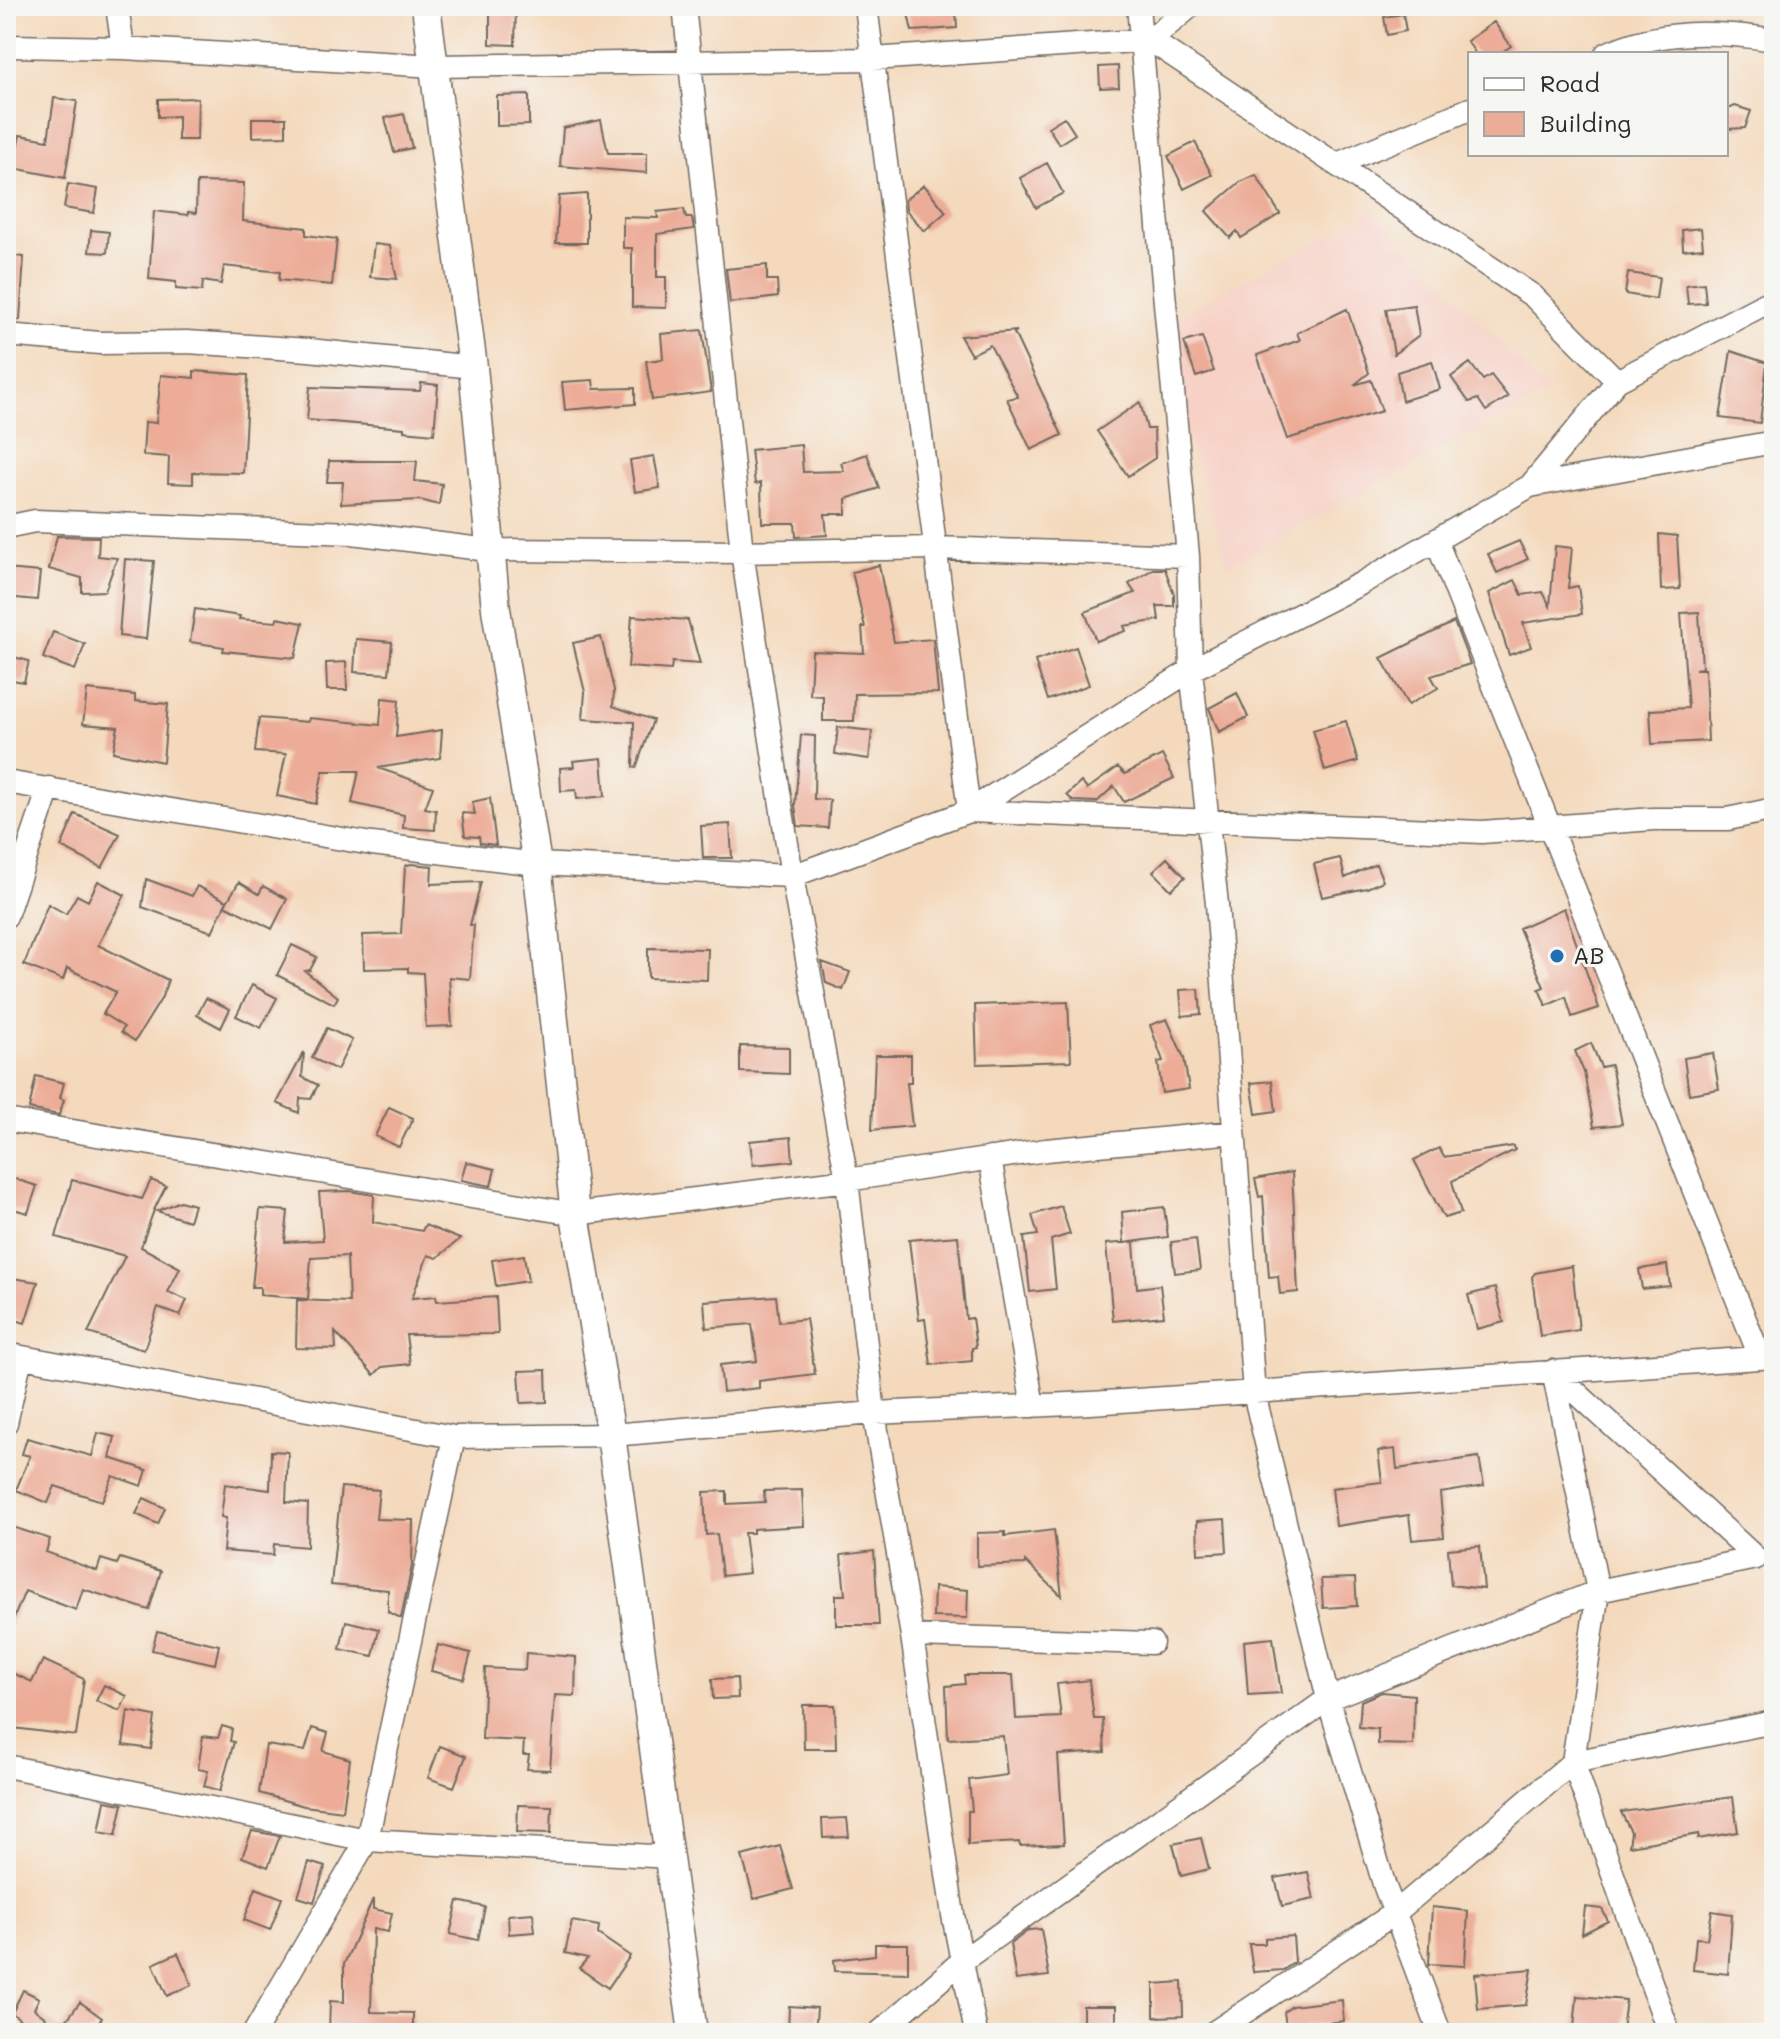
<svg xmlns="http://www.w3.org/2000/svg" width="1780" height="2039" viewBox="0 0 1780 2039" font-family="Mali,sans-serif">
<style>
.built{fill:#f7d1c6}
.building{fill:#ecac97}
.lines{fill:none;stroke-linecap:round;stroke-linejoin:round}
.minor-casing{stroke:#71685e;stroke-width:25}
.tertiary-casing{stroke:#71685e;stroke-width:31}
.minor{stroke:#fff;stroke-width:22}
.tertiary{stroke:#fff;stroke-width:28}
.poi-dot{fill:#1f6fb2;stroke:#f6f6f2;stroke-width:3}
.labels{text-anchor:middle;stroke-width:6;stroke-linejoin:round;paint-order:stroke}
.poi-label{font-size:24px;fill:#2b2b2b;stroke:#f6f6f2;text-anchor:start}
</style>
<rect width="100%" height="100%" fill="#f6f6f2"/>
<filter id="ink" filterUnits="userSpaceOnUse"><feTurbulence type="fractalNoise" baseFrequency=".0125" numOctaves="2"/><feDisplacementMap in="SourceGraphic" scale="16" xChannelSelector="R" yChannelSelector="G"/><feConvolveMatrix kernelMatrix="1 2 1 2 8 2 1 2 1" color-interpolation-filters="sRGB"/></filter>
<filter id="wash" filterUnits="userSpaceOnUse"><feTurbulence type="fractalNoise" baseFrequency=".006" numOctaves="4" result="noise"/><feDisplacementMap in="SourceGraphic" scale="32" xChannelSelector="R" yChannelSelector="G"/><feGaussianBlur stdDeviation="1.8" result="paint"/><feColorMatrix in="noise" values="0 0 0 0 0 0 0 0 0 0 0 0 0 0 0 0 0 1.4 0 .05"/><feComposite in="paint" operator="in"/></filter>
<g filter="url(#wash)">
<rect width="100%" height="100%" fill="#f4d9bc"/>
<!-- built -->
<path class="built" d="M1373,211L1549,392L1228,565L1155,329Z"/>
<g id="blocks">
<!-- building -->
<path class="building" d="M490,6H516L515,45L490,44Z
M956,11L957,28L912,31L908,14Z
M1403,14L1406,31L1387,35L1384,17Z
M1494,22L1511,46L1499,54H1476L1467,41Z
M1118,66L1119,87L1100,88L1099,67Z
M529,95V125L497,126V96Z
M54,98L77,101L65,178L13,168L20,135L48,140Z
M198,98L197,140H178V116L158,117V99Z
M1735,106L1751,111L1745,128L1726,129V110Z
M404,114L412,148L394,152L385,118Z
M1064,117L1075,134L1059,144L1048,127Z
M252,118H286V136L252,137Z
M601,120L608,153H647V173L560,166L563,128Z
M1195,142L1212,175L1184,189L1168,156Z
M1047,163L1063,193L1036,208L1020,178Z
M1256,175L1280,214L1241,238L1237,231L1230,238L1206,211L1240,182Z
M197,182L244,183L243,221L306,228V235L337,239L332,285L279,280L280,272L224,266L221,284L203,281L202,291L176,289V282L149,279L154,211L188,215V212L196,213Z
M68,184L98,189L94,213L64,208Z
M924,185L946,212L924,231L906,210L905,200Z
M587,194V243H556L559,196Z
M684,209L686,218H692L694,229L657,234V277H666V308L632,307V248H623V217L658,218L657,212Z
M1701,228L1703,248L1683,250L1682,230Z
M91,230L109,232L107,253L89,252Z
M374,244L390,246L397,279L370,277Z
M6,255L24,257L20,320H6Z
M767,265V280H777L778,297L730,303L726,269Z
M1628,273L1659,277L1656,299L1625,294Z
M1704,283L1706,303L1688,304L1686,285Z
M1414,305L1419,335L1394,354L1386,309Z
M1347,309L1369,373L1354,385L1371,380L1382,411L1287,439L1257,355L1300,340L1297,333Z
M702,330L711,392L652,400L646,361L663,359L661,334Z
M1017,331L1014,333L1062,435L1031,450L1007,399L1018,397L990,345L971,355L960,336Z
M1202,337L1214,371L1196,377L1184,342Z
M1731,351L1767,363L1760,423L1720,418Z
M1432,361L1440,389L1402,401L1397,372Z
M1470,363L1483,380L1491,375L1508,397L1486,411L1478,399L1469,402L1451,377Z
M194,371L248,375L243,473L193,472V484L168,483L169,457L143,455L145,422L156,423L161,375L194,378Z
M593,380L594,389L635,388V404L565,410L562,382Z
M421,383L438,385L434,434L404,431V428L307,420L310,387L420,391Z
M1140,402L1147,429H1154L1155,458L1128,476L1097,431Z
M801,445L803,472L844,471L841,463L867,454L879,488L846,499V514H825L827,535L796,537L795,523H762L761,483L755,484L751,450Z
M654,456L660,488L635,492L630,460Z
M329,461H417L415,481L442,484L439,505L420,500L341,504L343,482H327Z
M1659,534L1677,536L1680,589L1661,590Z
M57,536L99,537L98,556L117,558L105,591L82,592V578L49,569Z
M1519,541L1528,559L1497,573L1488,554Z
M1555,546L1572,548L1568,588L1578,586L1582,614L1523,623L1531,647L1509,655L1489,593L1515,580L1522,595L1543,592L1550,606Z
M125,559L154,561L146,639L119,636Z
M879,565L894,642L933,639L938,693L855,694L854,721H823V696L810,695L812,651L864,653L862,627H865L852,572Z
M6,569L40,572L37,600L6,597Z
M1153,569H1165L1174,594V606H1157L1159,620L1124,626L1126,631L1096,641L1085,612L1135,593L1129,584Z
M195,609L240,616L239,619L276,622L277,618L303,623L295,658L223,651L224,647L190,642Z
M1699,612L1702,668L1695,669H1705L1708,741L1652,744L1650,710L1688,708L1681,613Z
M632,616L688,620L700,664L672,662L671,670L628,667Z
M1454,622L1470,664L1431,676L1438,688L1408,705L1381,658Z
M53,632L85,644L75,670L43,658Z
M601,637L614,690L613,706L653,720L636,768L633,767L634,722L583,719L585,692L573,643Z
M356,639L392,642L389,674L354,672Z
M1076,647L1089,685L1048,700L1035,661Z
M6,655L29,661L24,682L6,679Z
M346,662L347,690H327L326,663Z
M87,690L135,695V701L168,704L163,762L113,752L118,727L83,724Z
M1237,693L1248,717L1219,732L1209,708Z
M382,698L399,700L396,737L442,730L440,758L378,768L433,787L425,808L436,810L435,830L403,828L404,815L352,803L359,771H323L316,804L277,796L286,754L255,752L259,718L308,722L309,718L380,725Z
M1346,721L1358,761L1325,771L1313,730Z
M838,727L872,731L869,759L835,754Z
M801,735L815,736L814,799L830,800L828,828L798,826L795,805Z
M1162,755L1174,778L1124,802L1114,786L1097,802L1073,801L1067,795L1081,782L1087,789L1118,767L1125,774Z
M602,758L605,796L577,799L576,790L561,791L560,768L574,767L573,761Z
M490,798L496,845L480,843L479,837L465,836L462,813L475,814L472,802Z
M75,814L120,834L102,868L61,847Z
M730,824L732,858H703L701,826Z
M1167,858L1185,877L1171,890L1153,871Z
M1340,858L1345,878L1376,864L1383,881L1367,888L1322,897L1314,864Z
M411,864L432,866L431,884L481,882L470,925H474L470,979L449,977L452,1026L426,1027L423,973L408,972V968L364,969L363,935L401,934L405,866Z
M146,879L192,896L197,886L227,901L225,905L239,882L259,894L263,886L287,899L272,929L225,905L212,932L142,907Z
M98,881L125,895L98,945L168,980L161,999L135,1041L121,1032L124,1027L103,1014L116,992L67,968L63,980L24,965L48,904L66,914L77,895L88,901Z
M1564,908L1599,1008L1572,1017L1566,997L1546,1006L1539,989L1544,987L1519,928Z
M292,945L317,957L310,970L305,971L338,997L334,1004L277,975Z
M648,948L708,949L707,980L648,978Z
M822,962L850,972L843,990L826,983Z
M252,985L277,998L261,1028L236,1016Z
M1199,989L1201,1014L1182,1016L1180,990Z
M206,998L230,1009L221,1028L197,1015Z
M1068,1002L1071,1061L977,1064L975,1005Z
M1167,1019L1184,1058L1189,1089L1162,1093L1158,1062L1163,1061L1150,1025Z
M327,1028L352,1040L337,1070L312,1058Z
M1591,1043L1601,1067L1611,1065L1622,1124L1594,1127L1584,1072L1575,1051Z
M740,1046L789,1047V1074L740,1072Z
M304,1052L302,1077L318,1085L311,1099L300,1098L299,1113L277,1103Z
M1713,1053L1719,1089L1689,1094L1684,1058Z
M875,1055H911V1083H907L912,1126L872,1130Z
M36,1076L64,1083L60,1098L64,1100L59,1115L29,1109Z
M1272,1081L1276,1111L1256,1114L1251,1083Z
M389,1107L413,1118L399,1147L375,1136Z
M791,1137L793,1161L753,1165L750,1141Z
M1514,1146L1515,1150L1452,1181L1461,1213L1444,1218L1414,1160L1439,1148L1444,1157Z
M466,1162L495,1169L491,1186L461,1180Z
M1292,1172L1298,1292L1280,1294L1278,1276L1269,1277L1263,1196L1259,1197L1255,1179Z
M12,1178L37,1186L28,1213L6,1207Z
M72,1180L142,1199L151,1180L166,1186L154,1210L141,1247L180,1268L168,1292L187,1300L180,1316L158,1307L144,1350L88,1333L125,1256L56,1237Z
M349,1191L374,1195L373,1222L422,1231L425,1225L460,1239L437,1258L428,1255L412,1298L436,1296L437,1301L496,1297L498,1334L406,1335L410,1364L382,1367L374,1375L335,1332L336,1349L296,1348L297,1300L349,1302L347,1256L311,1258L308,1299L260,1295V1287H252L260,1209L288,1211L285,1242L323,1240L319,1192Z
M180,1201L194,1205L189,1221L157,1211Z
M1061,1206L1070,1234L1051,1240L1056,1289L1030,1292L1024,1237L1038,1235L1032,1215Z
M1164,1207L1168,1237L1124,1243L1122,1212Z
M958,1236L966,1319L972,1318L976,1347L972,1348V1361L931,1365L925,1319L919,1320L909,1240Z
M1196,1239L1200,1270L1175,1273L1171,1242Z
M1134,1242L1137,1288L1160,1285L1164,1316L1113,1321L1106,1244Z
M524,1255L528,1281L496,1286L492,1260Z
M1667,1265L1670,1286L1642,1289L1639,1269Z
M1572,1266L1579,1330L1540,1336L1532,1277L1535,1273Z
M6,1277L38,1282L25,1323L6,1317Z
M1495,1288L1504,1322L1477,1329L1468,1295Z
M776,1296L779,1322L806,1319L815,1374L759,1381V1388L723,1392L720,1365L757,1361L752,1324L706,1328L704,1301Z
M546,1370L547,1402L521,1403L519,1371Z
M98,1433L115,1437L110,1458L147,1470L142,1486L113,1476L102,1501L55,1486L48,1503L16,1490L30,1456L22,1454L27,1438L92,1456Z
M1395,1449L1397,1469L1479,1457L1484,1486L1440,1493L1444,1537L1412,1540L1409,1515L1336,1526L1332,1488L1382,1482L1378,1451Z
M271,1451L288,1452L286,1502L308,1504L307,1547L274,1544L273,1555L223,1551L226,1518L221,1517L225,1484L270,1490Z
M341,1487L379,1490L376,1519L413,1520L412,1566L401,1618L388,1612V1590L331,1585Z
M802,1490L804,1526L753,1529V1533H744L749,1573L722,1576L717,1534L706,1535L704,1492L727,1491V1504L765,1502L764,1491Z
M144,1498L165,1508L158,1524L136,1514Z
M1225,1519L1227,1552L1198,1554L1197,1521Z
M6,1525L50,1539L46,1552L97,1571L101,1559L117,1564L120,1558L161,1571L149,1610L83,1589L76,1610L25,1591L6,1637Z
M1054,1530L1062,1596L1025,1561V1564L977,1566V1533L1005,1532V1536Z
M1480,1546L1484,1589L1451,1585L1448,1549Z
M874,1551L879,1625H836V1595H845L841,1555Z
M1355,1578L1357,1606L1323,1608L1321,1579Z
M934,1587L968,1590L967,1618L933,1617Z
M346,1621L379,1629L373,1656L340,1649Z
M157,1631L219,1645L215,1664L152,1650Z
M1273,1638L1281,1693L1248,1695L1244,1641Z
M438,1645L471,1653L464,1679L431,1671Z
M526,1653L576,1657L575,1696L555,1695L550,1770L527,1769L529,1755H523L524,1741L482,1739L485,1668L525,1670Z
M43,1660L84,1679L76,1736L6,1727V1670L32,1682Z
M964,1675H1013L1016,1719L1061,1717L1057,1684L1089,1680L1094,1719H1103L1105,1752L1058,1755L1064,1844L1020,1846L1019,1842L968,1845V1811H972L969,1780L1007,1775L1003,1736L948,1739L946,1686L965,1684Z
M737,1678L738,1698L713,1699L712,1679Z
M104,1685L127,1696L120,1711L96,1701Z
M1382,1692L1414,1695L1413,1745L1378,1744V1729L1359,1727L1361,1701Z
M803,1705H835L836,1749H804Z
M128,1711L155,1716L151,1749L123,1745Z
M222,1726L232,1729L230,1741L234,1742L220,1791L204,1786L208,1771L198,1769L203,1736L218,1738Z
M312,1728L328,1733L323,1751L350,1759L343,1811L304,1806L259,1793L266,1745L305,1751Z
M440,1746L466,1756L454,1787L428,1778Z
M1733,1797L1738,1832L1698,1839L1699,1834L1629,1846L1631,1832L1621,1812Z
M105,1801L123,1804L116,1835L99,1832Z
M518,1805L552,1806L551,1833L517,1832Z
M847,1818L849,1837L823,1838L822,1819Z
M252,1831L280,1836L268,1867L242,1857Z
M1201,1838L1209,1869L1181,1876L1173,1844Z
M780,1846L793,1889L754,1899L742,1856Z
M309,1862L325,1867L314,1902L298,1897Z
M1308,1872L1314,1899L1282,1906L1275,1878Z
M256,1888L282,1898L270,1930L244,1920Z
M373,1899V1909L392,1913L388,1932L373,1929L371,2012L413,2013V2029H357V2033H329L330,2001L344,2002V1964Z
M458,1901L485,1907L478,1940L450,1934Z
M1432,1907L1468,1911L1465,1966L1429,1964Z
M1585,1907L1602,1909L1608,1921L1582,1934Z
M1712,1911L1732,1914L1728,1974L1693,1970L1696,1938L1707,1939Z
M533,1913L535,1932L509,1934L508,1915Z
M572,1921L599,1926L598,1934L630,1956L608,1988L579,1968L588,1958L565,1953Z
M1041,1929L1049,1976L1016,1980L1010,1944L1029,1930Z
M1293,1936L1295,1962L1283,1970L1253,1972L1249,1944H1265V1938Z
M875,1944H908V1973L835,1971L834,1960L875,1955Z
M178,1953L192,1985L167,1996L153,1964Z
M1532,1969L1526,2005L1478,2009L1475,1974Z
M1182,1982L1183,2016L1154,2017V1984Z
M23,1990L39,1998L34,2009L60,2029L80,2002L102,2018L91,2033H37L12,2013Z
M1577,1996L1626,2000L1622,2030L1574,2028Z
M1342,2000L1344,2021L1302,2026L1301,2033H1287L1284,2012L1292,2006Z
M789,2006L817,2008L815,2033H788Z
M1083,2006H1116V2033H1083Z"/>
</g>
</g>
<g filter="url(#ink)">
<use href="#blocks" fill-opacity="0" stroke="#71685e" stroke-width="2"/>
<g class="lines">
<defs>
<path id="minor" d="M117,6L123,48
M684,6L742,552L792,876L847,1180L874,1413L912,1636L953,1915L976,2033
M866,6L969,811L1482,832L1653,819H1728L1774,809
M1138,6L1188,556L1191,670L1217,904L1254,1393L1328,1699L1385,1887L1440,2033
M1150,40L1191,6
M6,46L123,48L435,66L873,59L1150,40L1533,296L1617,381L1530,486
M1606,54C1660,29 1716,31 1774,40
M1337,164L1470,109
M6,335L100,343L187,342L309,350L473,367
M1617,381L1774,299
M6,527L35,521L352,533L489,550L742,552L934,548L1188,556
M1436,540L1760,1357
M6,782L372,844L537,864L792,876L969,811L1191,670L1360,584L1530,486L1774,442
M6,916L49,788
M6,1120L575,1214L847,1180L1046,1150L1234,1132
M990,1158L1033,1406
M6,1354L454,1437L611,1435L874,1413L1091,1403L1774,1357
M1553,1371L1598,1591L1573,1762L1669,2033
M6,1423L21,1357
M912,1636L1152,1643
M6,1766L367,1840L670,1857
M254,2033L367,1840L454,1437
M879,2033L962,1961L1328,1699L1598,1591L1756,1558L1553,1371
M1213,2033L1395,1913L1573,1762L1774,1722"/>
<path id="tertiary" d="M426,6L473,367L496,609L537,864L575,1214L611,1435L693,2033"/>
</defs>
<!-- minor casing -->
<use href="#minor" class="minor-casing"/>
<!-- tertiary casing -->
<use href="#tertiary" class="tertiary-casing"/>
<!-- minor -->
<use href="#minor" class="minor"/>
<!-- tertiary -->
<use href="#tertiary" class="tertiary"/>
</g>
</g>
<!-- markers -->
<circle class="poi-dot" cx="1557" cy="956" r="8"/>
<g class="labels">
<!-- poi labels -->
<g class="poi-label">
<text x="1573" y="964">AB</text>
</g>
</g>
<!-- margin -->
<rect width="1780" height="2039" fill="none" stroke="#f6f6f2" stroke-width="32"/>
<!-- legend -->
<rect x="1468" y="52" width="260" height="104" fill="#f6f6f2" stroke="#a5a5a2" stroke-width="2"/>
<rect x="1484" y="78" width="40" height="12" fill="#ffffff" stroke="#a5a5a2" stroke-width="2"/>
<text x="1540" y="92" font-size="24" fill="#2b2b2b">Road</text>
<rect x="1484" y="112" width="40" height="24" fill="#ecac97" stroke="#a5a5a2" stroke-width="2"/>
<text x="1540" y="132" font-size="24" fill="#2b2b2b">Building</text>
</svg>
